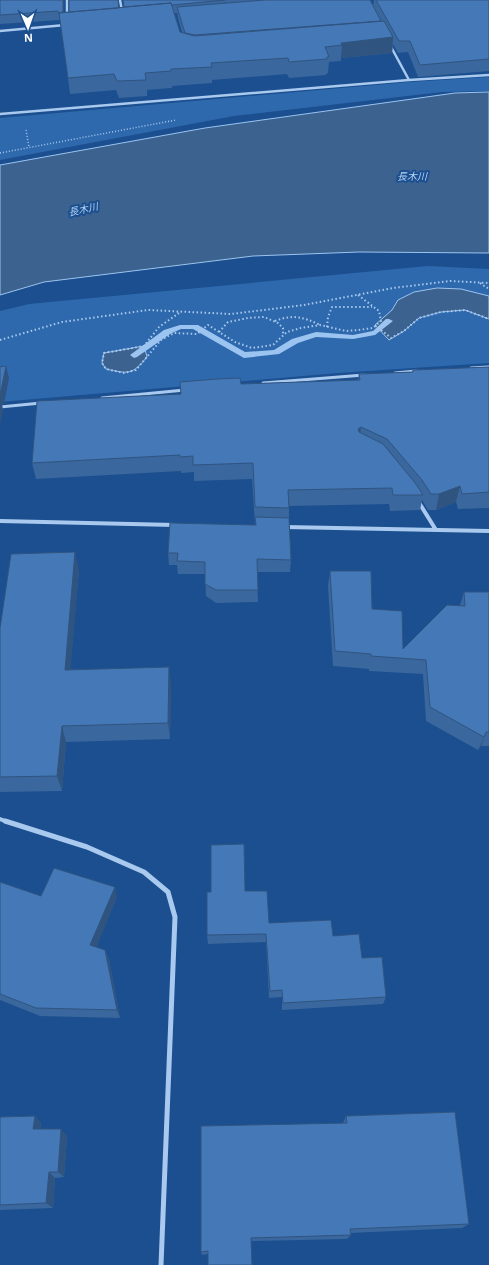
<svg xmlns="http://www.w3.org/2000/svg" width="489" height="1265" viewBox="0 0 489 1265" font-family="'Noto Sans','Noto Sans JP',sans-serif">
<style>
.green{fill:#2e69ad}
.water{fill:#3c6290;stroke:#9cc4f0}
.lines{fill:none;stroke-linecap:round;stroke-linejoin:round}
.stream{fill:#9cc4f0;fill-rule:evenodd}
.path-far1{stroke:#a9c9ee;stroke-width:1.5;stroke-dasharray:1 2;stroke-linecap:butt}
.path{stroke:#a9c9ee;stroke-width:2;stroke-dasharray:1.5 2.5;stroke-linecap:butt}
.minor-far3{stroke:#a9c9ee;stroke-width:2.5}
.minor-far2{stroke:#a9c9ee;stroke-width:3}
.minor-far1{stroke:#a9c9ee;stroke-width:4}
.minor{stroke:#a9c9ee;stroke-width:5}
.wall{fill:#3a679d;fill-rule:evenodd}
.shaded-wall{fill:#305480}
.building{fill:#4478b7;stroke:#305480}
.labels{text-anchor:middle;stroke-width:4;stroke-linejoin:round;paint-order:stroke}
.far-water-label{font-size:10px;font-style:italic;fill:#b5d3f5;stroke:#1b4f8f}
</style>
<rect width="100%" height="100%" fill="#1b4f8f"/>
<!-- green -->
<path class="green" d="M489,77V91L442,92L234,116L0,160V118L410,82Z
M428,266L489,269V363L338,373L0,402V311L29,304Z"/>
<!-- water -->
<path class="water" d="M489,92V253L359,252L253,256L44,282L0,295V165L205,128L455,93Z
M437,288L461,289L489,296V319L465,310L441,312L419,318L404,331L389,340L375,325L392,310L398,300L414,292Z
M144,346L147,357C132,375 129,374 106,369L102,363L104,353Z"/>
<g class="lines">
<!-- stream -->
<path class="stream" d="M386,319H389L393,321L375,335L353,339L316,337L298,343L279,354L244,358L193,329H181L170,334L137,357L134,358L130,355L164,330L180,325H198L245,352L274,350L292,339L316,332L353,335L373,331Z"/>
<!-- path-far1 -->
<path class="path-far1" d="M26,130L29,147
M0,153L176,120"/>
<!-- path -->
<path class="path" d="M480,283L489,289
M179,313L159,327L144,346L104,353L102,363L106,369L124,373L136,370L161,340L174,333L197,334L208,325L235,342L252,348L273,345L287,332L301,328L320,325L346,331L358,330L373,328L381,321L379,311L358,295
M275,321C292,314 304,317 320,325
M375,325L391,338L404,331L419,318L441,312L465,310L489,319
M327,327L328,317L332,307H372
M219,332L228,322L248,318L264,317L278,323L283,328V335
M0,340L62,322L148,310L231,314L304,305L393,288L450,281L489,283"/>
<!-- minor-far3 -->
<path class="minor-far3" d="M67,0V16
M120,0L122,11
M0,31L65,25
M390,45L409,80
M0,114L409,80L489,75"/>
<!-- minor-far2 -->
<path class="minor-far2" d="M471,368L489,367
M395,373L416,371
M263,383L364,375
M102,398L185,390
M0,407L41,403"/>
<!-- minor-far1 -->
<path class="minor-far1" d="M418,501L436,530
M0,521L175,525
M285,527L489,531
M0,819L8,822"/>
<!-- minor -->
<path class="minor" d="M5,821L87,847L144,872L168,892L175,917L161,1265"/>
</g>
<!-- wall -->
<path class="wall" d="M0,0H64V12L124,7L123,0H370L373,6L374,0H489V71L418,77L408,52L398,53L393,44L392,53L341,58V61L329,62L328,73L326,74V75L289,78L287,74L212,80V83L172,86V88L147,90V96L119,98L116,90L70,94L60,20L0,24ZM174,13H177L178,18L182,32H180Z
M489,367V508L458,509L456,502L436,510H428L422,500L420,510L390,511L389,504L289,506V518L291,560L290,572H257L258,602L216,603L206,596L205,574H178L177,565H169L168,553L255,525L252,479L194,481V472L181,473V471L36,479L32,463L181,394L180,382L241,384L358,380L359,374L412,372L413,370Z
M79,570L70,669L171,683L170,739L66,742L62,791L0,792V628Z
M330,571L372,609L403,649L460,605L464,592H489V746H481L478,750L426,721L423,674L369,671V669L333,666L328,586Z
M0,882L41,896L117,897L96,947L105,950L109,959L120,1018L40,1016L0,1000Z
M245,891L269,923L333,936L362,958L386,997L383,1004L282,1010V997L269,998L266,942L208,944L207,935Z
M35,1116L41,1123L40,1129L67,1136L64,1177L55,1178L53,1208L0,1210V1117Z
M346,1116L469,1224L462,1228L350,1233L351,1235L347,1239L251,1241L208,1254L202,1255L201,1252L343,1123Z"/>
<!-- shaded-wall -->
<path class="shaded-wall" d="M63,0H64V23L63,14Z
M393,37L392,53L341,58L342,45L341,43Z
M6,366L9,378L4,404H2L3,410L0,425V392Z
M361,427L359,443L358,429Z
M460,486L456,502L436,510L439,494Z
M75,552L79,570L69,686L65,670Z
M169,667L171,683L170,739L168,723Z
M62,726L66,742L62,791L57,776Z
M486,732L481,746L478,750L484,737Z
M115,887L117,897L94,954L90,945Z
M105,950L109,959L120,1018L117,1010Z
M35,1116L41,1123L40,1136L33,1129Z
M61,1129L67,1136L64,1177L58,1172Z
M49,1172L55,1178L53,1208L46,1203Z"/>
<!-- building -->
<path class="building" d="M0,0H63V12L59,13V14L58,11L0,15Z
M69,0H118L119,8L69,12Z
M123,0H225L172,5L171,3L124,7Z
M265,0H370L381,21L195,35L185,33L177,7Z
M376,0H489V59L420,65L410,41H399Z
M171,3L180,32L194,36L384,21L393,37L341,43L342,45L325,47L329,57H327V59L289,62L288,58L211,63L212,67L171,69V71L145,73L146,80L117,81L114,74L68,78L59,13Z
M6,366L1,391L0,392V367Z
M489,367V492L462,494L460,486L439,494H431L422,480L387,439L361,427L358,429L359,432L383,444L416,484L423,495H393L392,488L288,490L289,508L255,507L253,463L193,465V456L180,457V455L32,463L37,401L181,394L180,382L217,379L240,378L241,384L360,380L359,374L413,372V370Z
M255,517L289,518L291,560L257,559L258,590H216L205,584V562L177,561L178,553H168L170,523L256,525Z
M75,552L65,670L169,667L168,723L62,726L57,776L0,777V628L11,554Z
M330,571H371L372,609L402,611L403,649L447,605L465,606L464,592H489V732H486L484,737L430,707L426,660L371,656V654L335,651Z
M244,844L245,891H267L269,923L331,920L333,936L359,934L362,958L382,957L386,997L283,1003L282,990L270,991L266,934L207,935V892H211V845Z
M54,868L115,887L90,945L105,950L117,1010L36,1008L0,994V882L41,896Z
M455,1112L469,1224L350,1229L351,1235L251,1238L252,1265H208V1251L201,1252V1126L347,1123L346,1116Z
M35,1116L33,1129H61L58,1172H49L46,1203L0,1205V1117Z"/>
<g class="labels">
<!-- far-water labels -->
<g class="far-water-label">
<text x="412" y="180">長木川</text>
<text transform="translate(83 209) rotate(-12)" y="4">長木川</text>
</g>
</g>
<!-- north arrow -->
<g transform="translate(28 28) rotate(178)" stroke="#1b4f8f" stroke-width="3" paint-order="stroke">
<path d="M0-3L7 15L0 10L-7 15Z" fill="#ffffff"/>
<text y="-6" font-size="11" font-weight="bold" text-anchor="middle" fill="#ffffff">N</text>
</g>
</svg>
